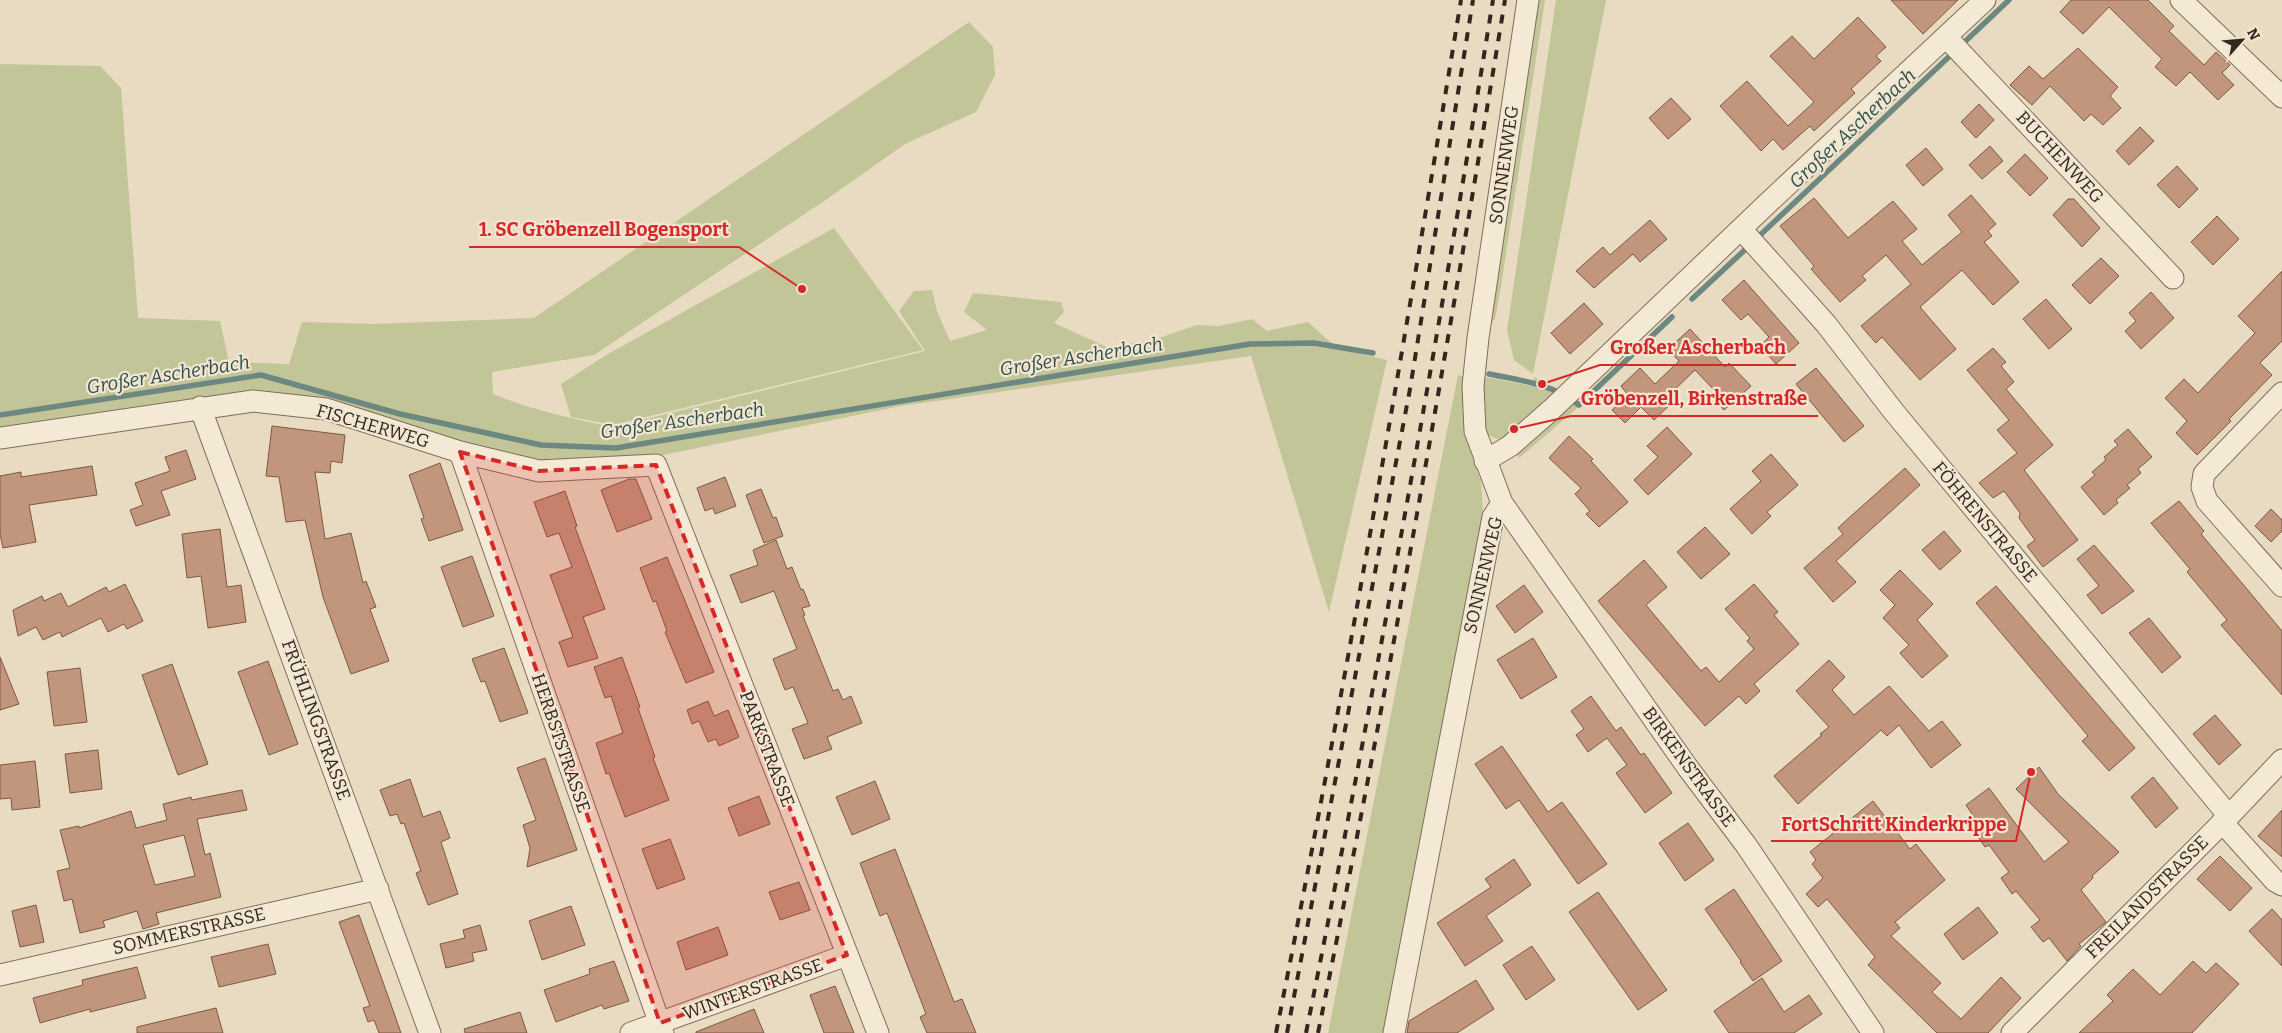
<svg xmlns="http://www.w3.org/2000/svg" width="2282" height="1033" viewBox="0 0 2282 1033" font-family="Bitter,serif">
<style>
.green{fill:#c2c598}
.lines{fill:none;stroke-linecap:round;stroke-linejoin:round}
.stream{stroke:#6c8880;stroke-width:5.5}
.building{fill:#c2967c;stroke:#7d5844;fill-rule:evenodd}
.minor-casing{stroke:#806d5b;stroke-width:23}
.minor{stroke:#f4e9d4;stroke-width:21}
.rail{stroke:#32261e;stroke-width:4;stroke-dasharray:9 9;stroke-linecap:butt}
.marked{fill:#d62828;fill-opacity:0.2;stroke:#d62828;stroke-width:4;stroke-dasharray:10 6;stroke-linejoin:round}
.labels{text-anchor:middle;stroke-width:4.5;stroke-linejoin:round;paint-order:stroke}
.street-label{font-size:18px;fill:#32261e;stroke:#f1e6d1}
.water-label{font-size:19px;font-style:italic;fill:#2f504c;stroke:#f1e6d1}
.leader{fill:none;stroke:#d62828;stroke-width:2}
.callout-dot{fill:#d62828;stroke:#f1e6d1;stroke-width:2}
.callout-label{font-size:19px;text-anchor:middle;font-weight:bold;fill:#d62828;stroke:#f1e6d1;stroke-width:4.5;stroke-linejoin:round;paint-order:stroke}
</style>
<rect width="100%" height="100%" fill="#e8dbc2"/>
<!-- green -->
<path class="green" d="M1538,0H1545L1501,286L1495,319L1489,326Z
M1556,0H1606L1533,374L1514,360L1507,330Z
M969,22L993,47L995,75L976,112L905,144L827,199L594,355L492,372L493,394C532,410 572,419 613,427L925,351L899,311L914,291L932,290L937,311L950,341L987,330L964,312L973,293L1061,302L1064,312L1054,323L1107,347L1153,340L1197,325L1219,326L1252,319L1267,331L1308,322L1337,348L1387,360L1329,612L1251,356L901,406L658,456L544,461L485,453L330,402L0,428V64L100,66L121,88L138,318L220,321L229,362L289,364L302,322L373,324L534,318Z
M834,228L923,350L613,425L571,417L561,384L608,354Z
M1458,375L1465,378V435L1481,481L1483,511L1387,1033H1328Z
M1485,377L1532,386L1534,377L1581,405L1519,458L1512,440H1500L1486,434L1481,414Z"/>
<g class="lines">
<!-- stream -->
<path class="stream" d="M1756,239L2009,0
M1692,299L1749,246
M1489,374C1523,381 1550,383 1579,405L1672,317
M0,415L261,375L400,414L541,445L616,448L1250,344L1314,343L1373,353"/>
</g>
<!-- building -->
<path class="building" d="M1891,0H1958L1923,34Z
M2071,0H2148L2174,26L2169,31L2204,65L2216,52L2230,65L2222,73L2234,85L2218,100L2190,72L2176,86L2155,67L2162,59L2109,7L2083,34L2060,12Z
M1858,17L1886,47L1876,56L1881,61L1851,89L1855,93L1814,131L1810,126L1783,150L1773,139L1761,151L1720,106L1747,81L1788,126L1814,102L1770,56L1792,36L1814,59Z
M2078,48L2118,87L2110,96L2121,108L2103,125L2091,114L2084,121L2050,86L2032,105L2010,85L2029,66L2043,79Z
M1671,98L1691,119L1668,139L1649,118Z
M1979,104L1994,120L1976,138L1961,122Z
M2140,127L2154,141L2129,165L2116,151Z
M1990,146L2003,161L1982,179L1969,165Z
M1926,148L1943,169L1923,186L1906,165Z
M2025,154L2048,178L2030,196L2007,172Z
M2177,166L2198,189L2179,208L2157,185Z
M1971,195L1996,224L1988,231L1992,236L1984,242L2019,282L1993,305L1962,270L1920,307L1956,349L1920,380L1882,337L1876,343L1861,326L1911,284L1886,255L1862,276L1866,280L1840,302L1811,269L1814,266L1780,226L1814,198L1848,238L1893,201L1917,229L1902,241L1922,265L1962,232L1948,215Z
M2068,199H2074L2100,228L2082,247L2053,215Z
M2217,216L2239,239L2213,265L2191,242Z
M1650,220L1667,239L1640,262L1633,254L1594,288L1576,271L1603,247L1610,255Z
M2101,258L2119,276L2090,304L2072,285Z
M2282,271V341L2260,363L2272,375L2229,419L2231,421L2197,455L2176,433L2187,421L2165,398L2184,379L2198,393L2255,333L2238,316Z
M1744,280L1799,343L1776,364L1760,346L1769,337L1748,314L1741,320L1722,300Z
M2151,292L2174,318L2141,349L2125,331L2136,321L2129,313Z
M2046,299L2072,329L2049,349L2023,319Z
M1584,303L1603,324L1570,354L1551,333Z
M1690,329L1725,367L1729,363L1751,386L1724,410L1711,396L1716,392L1695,370L1667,397L1672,403L1654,420L1641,407L1625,423L1612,410L1628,395L1621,386L1640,368L1655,384L1679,361L1668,349Z
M1993,348L2006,362L2001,366L2014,382L2006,389L2053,445L2024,470L2078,540L2043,567L2027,546L2035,540L2019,518L2020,513L2004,491L1993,498L1979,483L2017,453L1997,430L2009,420L1967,370Z
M1816,368L1864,426L1844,442L1796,384Z
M272,426L345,435L342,463L331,461L330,473L315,472L325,539L351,533L363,583L366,581L376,607L370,609L389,661L351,674L323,597L305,520L286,522L279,477L266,476Z
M1667,427L1692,454L1648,495L1634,480L1658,457L1647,446Z
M2128,429L2152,457L2138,469L2141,473L2127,485L2130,488L2116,500L2118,503L2104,515L2081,487L2095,475L2092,472L2106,460L2104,457L2118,445L2114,441Z
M1569,436L1593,459L1591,461L1628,502L1599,527L1586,514L1590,511L1575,494L1581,488L1549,458Z
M186,450L196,479L161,491L170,515L136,526L130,510L143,505L135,483L170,471L165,457Z
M1771,454L1798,485L1767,512L1771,516L1752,534L1730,509L1761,481L1752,471Z
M440,463L463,530L429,541L421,519L424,518L409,475Z
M92,466L97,495L29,505L36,542L3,548L0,534V476L21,472V477Z
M1905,468L1920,485L1836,561L1856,582L1833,602L1804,568L1843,534L1838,528L1851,516Z
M725,477L736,506L715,514L713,508L705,511L697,488Z
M629,479H636L652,519L617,532L601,490Z
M761,489L773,518L776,517L783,536L764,543L746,495Z
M565,491L577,526L575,527L605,609L583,617L598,658L568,667L559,642L573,637L550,575L572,567L559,533L547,537L534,502Z
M2179,501L2204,531L2201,534L2282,631V695L2221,625L2227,620L2187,572L2190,569L2151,523Z
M2271,509L2282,520V531L2271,542L2255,526Z
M1705,527L1730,554L1701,579L1677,552Z
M220,529L227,587L241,585L246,622L208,628L201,576L187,578L182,534Z
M1944,531L1961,551L1940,570L1922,550Z
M776,540L787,569L792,567L801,590L803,589L810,606L802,608L805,615L803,616L833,691L838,689L843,700L851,696L862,723L827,737L832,749L804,759L792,729L808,723L793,687L785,690L773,659L797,649L774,591L741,603L730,575L758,565L753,550Z
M2094,545L2134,591L2102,614L2087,595L2099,586L2077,559Z
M472,556L494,616L463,627L441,567Z
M667,557L714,672L686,683L665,632L667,631L656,601L653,602L640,568Z
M1644,560L1667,587L1646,605L1701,671L1706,667L1719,682L1754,649L1747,641L1750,638L1725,609L1754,584L1778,612L1774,615L1799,644L1754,684L1760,691L1746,704L1739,696L1705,726L1598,601Z
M1900,570L1933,604L1917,620L1948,656L1922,678L1900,653L1909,645L1883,618L1895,605L1880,590Z
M125,584L143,621L127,629L124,624L108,632L101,618L62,637L60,632L43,640L36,627L18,636L13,610L42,596L44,601L61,593L68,607L106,587L109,592Z
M1524,585L1543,612L1515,633L1496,606Z
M1996,586L2135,748L2109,771L2082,741L2088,736L1976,603Z
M2149,618L2181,657L2162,673L2129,633Z
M1533,638L1557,677L1521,699L1497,660Z
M504,648L528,713L500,722L485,681L481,682L472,659Z
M0,657L19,704L0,710Z
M622,657L640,707L638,708L655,757L653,758L669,800L625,817L609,773L606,774L596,743L623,733L611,696L605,698L594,667Z
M1829,660L1845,677L1832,690L1854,715L1889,686L1929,731L1942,721L1961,745L1931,768L1899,725L1887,736L1881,730L1798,804L1774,776L1822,735L1820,734L1829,727L1796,691Z
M268,661L298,744L269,755L238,672Z
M172,664L208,764L178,775L142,675Z
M80,668L87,722L54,726L47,672Z
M1591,696L1616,731L1621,727L1641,755L1644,753L1672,793L1645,813L1616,773L1627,765L1607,738L1588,752L1576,735L1584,729L1571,711Z
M708,701L714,716L728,710L739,737L719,746L716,739L708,742L699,721L692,724L687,710Z
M2215,715L2241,745L2219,765L2193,734Z
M1502,746L1548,812L1562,802L1607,864L1578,884L1519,800L1506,809L1475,764Z
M98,750L102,789L70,793L65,754Z
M545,758L577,850L527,867L530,848L523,825L536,820L517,768Z
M35,761L40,807L12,810L11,798L0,799V765Z
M2039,767L2058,794L2119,852L2092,876L2093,878L2081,890L2106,922L2079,944L2081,946L2067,961L2049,938L2043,942L2031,927L2040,920L2016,891L2012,894L2001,878L2009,872L1989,845L1985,847L1972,829L1979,824L1966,805L1989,788L2044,862L2069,842L2016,789Z
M2153,777L2178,808L2156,828L2131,797Z
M410,779L423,817L440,811L450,838L441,842L458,894L428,905L416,873L421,871L404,823L401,824L397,814L390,816L380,790Z
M875,781L890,819L852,835L836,797Z
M242,790L247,810L197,819L205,855L210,853L221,897L156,913L159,924L143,929L137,911L103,921L105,927L80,933L72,899L64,901L57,871L70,868L60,830L79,826V828L131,811L136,828L167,820L163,804L191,797L192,800ZM184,835L195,876L155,885L143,845Z
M759,796L770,824L739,836L728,808Z
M1873,801L1910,849L1916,844L1945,880L1895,922L1900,928L1891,936L1941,983L1932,992L1961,1019L2001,977L2021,998L1988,1033H1937L1868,965L1875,957L1827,899L1818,907L1806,894L1823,878L1812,864L1816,860L1810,852Z
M2282,810V857L2258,836Z
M1688,823L1714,860L1685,881L1659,843Z
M670,839L685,879L657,889L642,849Z
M895,849L954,1002L962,999L976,1033H927L920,1017L926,1014L887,913L880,916L860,863Z
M2220,856L2252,888L2230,911L2197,879Z
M1514,859L1531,885L1486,916L1503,941L1465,966L1437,923L1491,887L1485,879Z
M799,882L810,910L780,920L769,892Z
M1734,889L1782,961L1753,981L1740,962L1741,961L1705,909Z
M1598,892L1667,990L1638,1010L1569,912Z
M36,905L44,942L20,947L12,911Z
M571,906L585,945L542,960L529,921Z
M1978,907L1998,933L1963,960L1944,934Z
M2272,909L2282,920V966L2249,931Z
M359,915L394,1013L401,1033H379L374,1020L368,1022L363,1008L370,1006L339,922Z
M480,925L487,950L472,953L474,961L446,968L440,944L465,938L463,930Z
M718,927L728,955L686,970L677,942Z
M268,944L276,974L219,987L211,957Z
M1532,946L1555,980L1526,1000L1503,965Z
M614,961L629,1001L604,1009L602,1005L556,1022L544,990L590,974L589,969Z
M2193,961L2206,973L2216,963L2239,984L2192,1033H2079L2113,1001L2107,995L2133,969L2160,995Z
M137,967L146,998L90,1012V1009L40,1023L33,998L83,985L82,980Z
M1762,978L1784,1012L1809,995L1822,1014L1794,1033H1729L1714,1011Z
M1476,980L1494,1009L1457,1033H1407L1409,1021Z
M835,986L854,1033H824L810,995Z
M216,1008L223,1033H137V1027Z
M754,1009L764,1033H696V1032Z
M520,1012L527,1033H465L464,1029Z"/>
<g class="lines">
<defs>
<path id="minor" d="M1528,0L1478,338L1473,386L1475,431L1502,503L1688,768L1746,845L1873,1033
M2181,0L2282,97
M1946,37L2173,278
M1741,229L1826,324L1894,412L2229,816
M2282,393L2204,474L2202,487L2207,501L2282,586
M200,407L430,1033
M0,438L253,401L326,409L460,452L539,471L656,465L878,1033
M460,452L663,1033
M1485,461L1510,446L1551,410L1769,202L1985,0
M2222,822L2275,881L2282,885
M0,975L378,889
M631,1033L847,955
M1394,1033L1493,517L1502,503
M2012,1033L2229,816L2282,760"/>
</defs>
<!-- minor casing -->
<use href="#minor" class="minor-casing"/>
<!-- minor -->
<use href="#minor" class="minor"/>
<!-- rail -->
<path class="rail" d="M1276,1033C1345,690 1404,345 1461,0
M1287,1033L1410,389L1473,0
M1306,1033C1375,690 1437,345 1493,0
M1318,1033C1388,690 1448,345 1505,0"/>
</g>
<!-- marked area -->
<path class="marked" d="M460,452L539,471L656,465L847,955L660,1023Z"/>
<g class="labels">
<!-- street labels -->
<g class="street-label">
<text transform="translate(2060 157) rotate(47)" y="6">BUCHENWEG</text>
<text transform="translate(1504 165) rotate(-82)" y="6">SONNENWEG</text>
<text transform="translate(373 426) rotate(16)" y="6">FISCHERWEG</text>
<text transform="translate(1985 522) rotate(50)" y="6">FÖHRENSTRASSE</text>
<text transform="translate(1483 575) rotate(-77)" y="6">SONNENWEG</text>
<text transform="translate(316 720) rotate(70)" y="6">FRÜHLINGSTRASSE</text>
<text transform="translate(561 743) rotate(71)" y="6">HERBSTSTRASSE</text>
<text transform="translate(767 749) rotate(69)" y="6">PARKSTRASSE</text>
<text transform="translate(1689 767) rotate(54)" y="6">BIRKENSTRASSE</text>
<text transform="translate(2147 897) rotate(-45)" y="6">FREILANDSTRASSE</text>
<text transform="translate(189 931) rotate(-13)" y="6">SOMMERSTRASSE</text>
<text transform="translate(753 989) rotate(-20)" y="6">WINTERSTRASSE</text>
</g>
<!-- water labels -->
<g class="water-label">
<text transform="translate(1852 128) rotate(-43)" y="7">Großer Ascherbach</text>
<text transform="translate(1081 356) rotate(-9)" y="7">Großer Ascherbach</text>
<text transform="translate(168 374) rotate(-9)" y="7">Großer Ascherbach</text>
<text transform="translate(682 420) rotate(-8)" y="7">Großer Ascherbach</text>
</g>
</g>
<!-- callouts -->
<path class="leader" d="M802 289L739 247H469M1542 384L1600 365H1796M1514 429L1571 416H1818M2031 772L2016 841H1771"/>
<g class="callout-dot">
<circle cx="802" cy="289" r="5"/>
<circle cx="1542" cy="384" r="5"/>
<circle cx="1514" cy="429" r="5"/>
<circle cx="2031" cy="772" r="5"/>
</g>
<g class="callout-label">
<text x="604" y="236">1. SC Gröbenzell Bogensport</text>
<text x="1698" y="354">Großer Ascherbach</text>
<text x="1694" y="405">Gröbenzell, Birkenstraße</text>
<text x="1894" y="831">FortSchritt Kinderkrippe</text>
</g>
<!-- north arrow -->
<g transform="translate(2242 40) rotate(63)" stroke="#f1e6d1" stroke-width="4" paint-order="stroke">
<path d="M0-4L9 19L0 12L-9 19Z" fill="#32261e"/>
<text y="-8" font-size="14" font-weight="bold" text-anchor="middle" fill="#32261e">N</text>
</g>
</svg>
